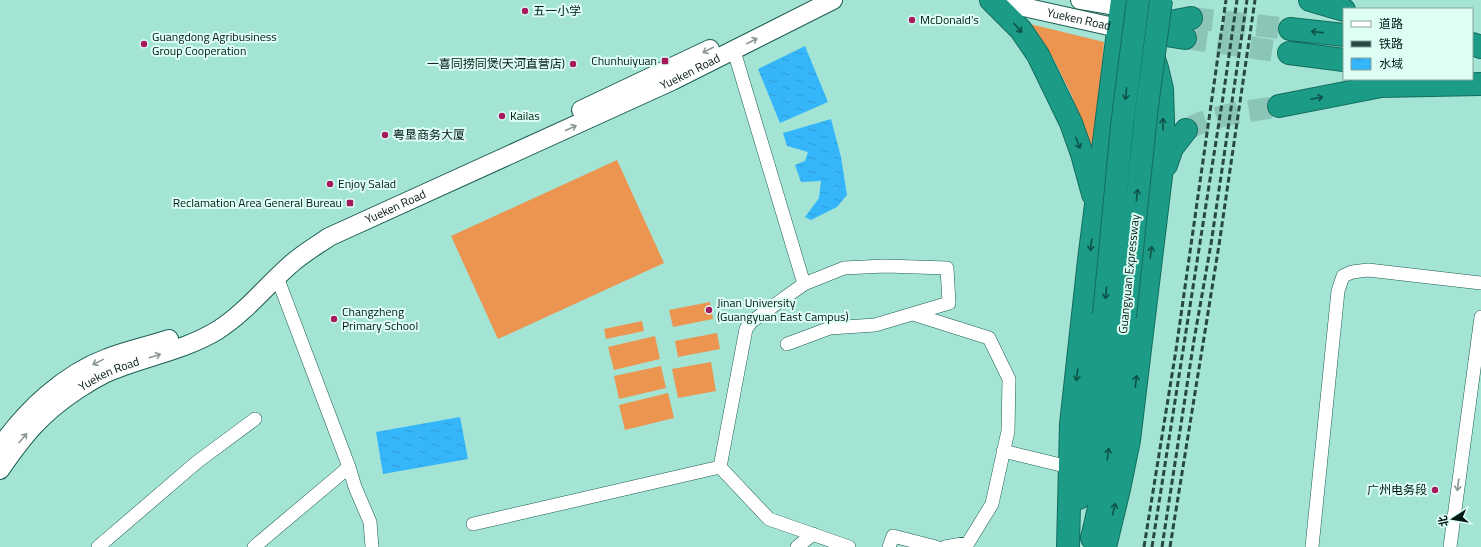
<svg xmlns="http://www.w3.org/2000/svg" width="1481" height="547" viewBox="0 0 1481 547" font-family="'Titillium Web','Noto Sans SC',sans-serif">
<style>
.garden{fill:#eb9550}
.water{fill:url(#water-ripples)}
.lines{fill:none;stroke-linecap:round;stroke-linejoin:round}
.highway-tunnel{stroke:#8bc5b7;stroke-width:22;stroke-dasharray:22 11;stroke-linecap:butt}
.street-casing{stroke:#1d5e52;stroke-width:14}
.secondary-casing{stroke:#1d5e52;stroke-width:20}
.highway-casing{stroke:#126e5e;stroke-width:24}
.street{stroke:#fff;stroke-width:13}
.secondary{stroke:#fff;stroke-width:18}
.highway{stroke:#1c9c87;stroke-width:22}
.rail{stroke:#274941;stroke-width:3;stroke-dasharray:6 3;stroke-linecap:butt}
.highway-bridge-casing{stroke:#126e5e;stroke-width:24;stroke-linecap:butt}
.highway-bridge{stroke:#1c9c87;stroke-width:22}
.oneway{stroke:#0d5347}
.oneway2{stroke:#8c9795}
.poi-dot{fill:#a5195d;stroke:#defef5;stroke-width:1.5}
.labels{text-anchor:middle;stroke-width:4;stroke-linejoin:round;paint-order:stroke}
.poi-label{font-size:12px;fill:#001813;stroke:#defef5;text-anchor:start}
.street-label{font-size:12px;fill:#001813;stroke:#defef5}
</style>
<defs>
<pattern id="water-ripples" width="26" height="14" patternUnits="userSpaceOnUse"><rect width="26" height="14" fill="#36b6fa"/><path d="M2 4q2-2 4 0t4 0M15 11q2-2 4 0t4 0" fill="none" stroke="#2e9cd5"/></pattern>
</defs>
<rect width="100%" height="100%" fill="#a4e4d4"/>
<!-- garden -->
<path class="garden" d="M1026,23L1104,42L1094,151L1071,94L1052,56Z
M617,160L664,263L498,339L451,236Z
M710,302L713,319L673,327L669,310Z
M642,321L644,331L606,339L604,329Z
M717,333L720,349L678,357L675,341Z
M655,336L660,359L614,370L608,347Z
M711,362L716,391L678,398L672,369Z
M661,366L666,388L619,399L614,376Z
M668,393L674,418L625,430L619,405Z"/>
<!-- water -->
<path class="water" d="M805,46L828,102L780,123L758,69Z
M831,119L841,157L847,195L837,207L811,220L805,217L819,198L821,181L801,182L795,165L805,161L808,152L787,146L783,133Z
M460,417L468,459L383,474L376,432Z"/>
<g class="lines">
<!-- highway-tunnel -->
<path class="highway-tunnel" d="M1191,18L1290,29
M1185,38L1289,53
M1186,130C1213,114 1248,112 1279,106"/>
<defs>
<path id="street" d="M277,277L349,467
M913,314L989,338L1009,379L1008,431L992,504L968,543L945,547
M787,344L830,328L875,325L949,303L947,268L885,266L844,268L804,284
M1003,451L1069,467
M720,467L769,519L849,547
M473,524L720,467L746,329L751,322L804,284L734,51
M98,547L197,462L255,419
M254,547L349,467L355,487L370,522L372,547
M797,547L813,534
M889,547L893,536L936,547
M1312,547L1338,291L1343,276L1352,272L1368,270L1481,283
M1450,547L1481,317"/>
<g id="secondary">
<path id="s1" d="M992,0L1118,28"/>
<path d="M1080,0L1121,7"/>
<path d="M581,110L710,49"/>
<path d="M0,447C26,410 64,374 107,358C127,350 148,346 169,339"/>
<path id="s2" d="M0,470C24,435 41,414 77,390C86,384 96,378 106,373C143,357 184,351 218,330C246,312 266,286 290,265C302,254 316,246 329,237L672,81L833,0"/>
</g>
<path id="highway" d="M991,0L1021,30L1038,55L1071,123L1082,154L1093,194
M1310,0L1344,10
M1290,29L1344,35
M1146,32L1185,38
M1142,36C1154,24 1175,21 1191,18
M1472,44L1481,47
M1289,53L1344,60
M1279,106L1381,86L1481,84
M1166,165L1172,148L1186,130
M1079,498L1091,427L1104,315
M1092,538C1110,466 1117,391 1125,317
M1068,547L1071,424L1089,260L1122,0
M1105,547L1119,489L1129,440L1164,151L1162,89L1157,68L1145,32L1138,22L1121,7"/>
</defs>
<!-- street casing -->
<use href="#street" class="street-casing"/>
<!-- secondary casing -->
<use href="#secondary" class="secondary-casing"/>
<!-- highway casing -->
<use href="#highway" class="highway-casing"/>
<!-- street -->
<use href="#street" class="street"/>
<!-- secondary -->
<use href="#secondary" class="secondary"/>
<!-- highway -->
<use href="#highway" class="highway"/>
<!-- rail -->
<path class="rail" d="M1144,547L1176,350L1226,0
M1152,547L1223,97L1237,0
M1162,547L1194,340L1211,244L1247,0
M1170,547L1219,245L1255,0"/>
<defs>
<path id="highway-bridge" d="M1104,315L1122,126L1138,0
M1125,317L1146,114L1161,0"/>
</defs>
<!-- highway-bridge casing -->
<use href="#highway-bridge" class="highway-bridge-casing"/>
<!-- highway-bridge -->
<use href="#highway-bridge" class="highway-bridge"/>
</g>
<!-- one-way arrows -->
<defs><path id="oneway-shaft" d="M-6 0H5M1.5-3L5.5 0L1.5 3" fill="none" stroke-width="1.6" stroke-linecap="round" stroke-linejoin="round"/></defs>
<g class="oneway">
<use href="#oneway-shaft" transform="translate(1018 28) rotate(49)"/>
<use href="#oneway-shaft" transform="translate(1317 32) rotate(-174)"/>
<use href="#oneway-shaft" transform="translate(1126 94) rotate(96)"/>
<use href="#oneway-shaft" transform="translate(1317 98) rotate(-12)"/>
<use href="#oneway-shaft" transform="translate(1163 124) rotate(-91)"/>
<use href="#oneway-shaft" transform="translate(1078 143) rotate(69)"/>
<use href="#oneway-shaft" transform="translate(1137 195) rotate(-84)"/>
<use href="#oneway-shaft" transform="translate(1091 245) rotate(97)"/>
<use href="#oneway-shaft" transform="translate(1151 252) rotate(-82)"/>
<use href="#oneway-shaft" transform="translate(1106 293) rotate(95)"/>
<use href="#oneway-shaft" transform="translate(1077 375) rotate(97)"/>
<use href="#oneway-shaft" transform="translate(1136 381) rotate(-83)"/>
<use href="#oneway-shaft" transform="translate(1108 454) rotate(-82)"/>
<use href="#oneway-shaft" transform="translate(1114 509) rotate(-76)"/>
</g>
<g class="oneway2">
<use href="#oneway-shaft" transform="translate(752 41) rotate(-27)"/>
<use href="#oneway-shaft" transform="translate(708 50) rotate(153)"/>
<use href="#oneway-shaft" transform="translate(571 128) rotate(-24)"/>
<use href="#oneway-shaft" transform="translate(155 356) rotate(-18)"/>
<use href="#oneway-shaft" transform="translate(98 362) rotate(154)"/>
<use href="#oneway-shaft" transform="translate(23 438) rotate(-50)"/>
<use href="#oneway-shaft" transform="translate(1458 485) rotate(98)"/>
</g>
<!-- markers -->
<g class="poi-dot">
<circle cx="525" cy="11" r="4"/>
<circle cx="912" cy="20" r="4"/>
<circle cx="144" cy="44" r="4"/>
<rect x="661" y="57" width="8" height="8" rx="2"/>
<circle cx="573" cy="64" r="4"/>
<circle cx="502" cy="116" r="4"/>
<circle cx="385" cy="135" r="4"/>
<circle cx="330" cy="184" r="4"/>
<rect x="346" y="199" width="8" height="8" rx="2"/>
<circle cx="709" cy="310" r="4"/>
<circle cx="334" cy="319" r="4"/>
<circle cx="1435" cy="490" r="4"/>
</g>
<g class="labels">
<!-- poi labels -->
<g class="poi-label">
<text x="533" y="15">五一小学</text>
<text x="920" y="24">McDonald's</text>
<text x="152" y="41">Guangdong Agribusiness<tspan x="152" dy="14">Group Cooperation</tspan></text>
<text x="657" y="65" text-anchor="end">Chunhuiyuan</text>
<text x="565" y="68" text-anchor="end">一喜同捞同煲(天河直营店)</text>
<text x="510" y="120">Kailas</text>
<text x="393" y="139">粤垦商务大厦</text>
<text x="338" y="188">Enjoy Salad</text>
<text x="342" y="207" text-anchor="end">Reclamation Area General Bureau</text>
<text x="717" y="307">Jinan University<tspan x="717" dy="14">(Guangyuan East Campus)</tspan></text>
<text x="342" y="316">Changzheng<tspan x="342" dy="14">Primary School</tspan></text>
<text x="1427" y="494" text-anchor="end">广州电务段</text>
</g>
<!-- street labels -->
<g class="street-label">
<text dy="4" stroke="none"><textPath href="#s1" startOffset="89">Yueken Road</textPath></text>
<text dy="4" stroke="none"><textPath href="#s2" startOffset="808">Yueken Road</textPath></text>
<text dy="4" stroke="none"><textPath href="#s2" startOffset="484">Yueken Road</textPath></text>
<text transform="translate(1129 274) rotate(-84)" y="4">Guangyuan Expressway</text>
<text dy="4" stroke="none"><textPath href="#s2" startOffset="148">Yueken Road</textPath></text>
</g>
</g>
<!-- legend -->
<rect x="1343" y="8" width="130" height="72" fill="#defef5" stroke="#85a29b"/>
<rect x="1351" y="21" width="20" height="6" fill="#ffffff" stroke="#85a29b"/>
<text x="1379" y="28" font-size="12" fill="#001813">道路</text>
<rect x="1351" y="41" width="20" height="6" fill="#274941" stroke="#85a29b"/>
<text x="1379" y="48" font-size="12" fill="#001813">铁路</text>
<rect x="1351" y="58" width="20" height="12" fill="url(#water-ripples)" stroke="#85a29b"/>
<text x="1379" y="68" font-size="12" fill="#001813">水域</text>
<!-- north arrow -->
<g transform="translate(1453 519) rotate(258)" stroke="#defef5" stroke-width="3" paint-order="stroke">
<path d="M0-3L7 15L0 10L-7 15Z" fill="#001813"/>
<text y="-6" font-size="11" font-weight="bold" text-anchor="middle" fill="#001813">北</text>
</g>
</svg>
